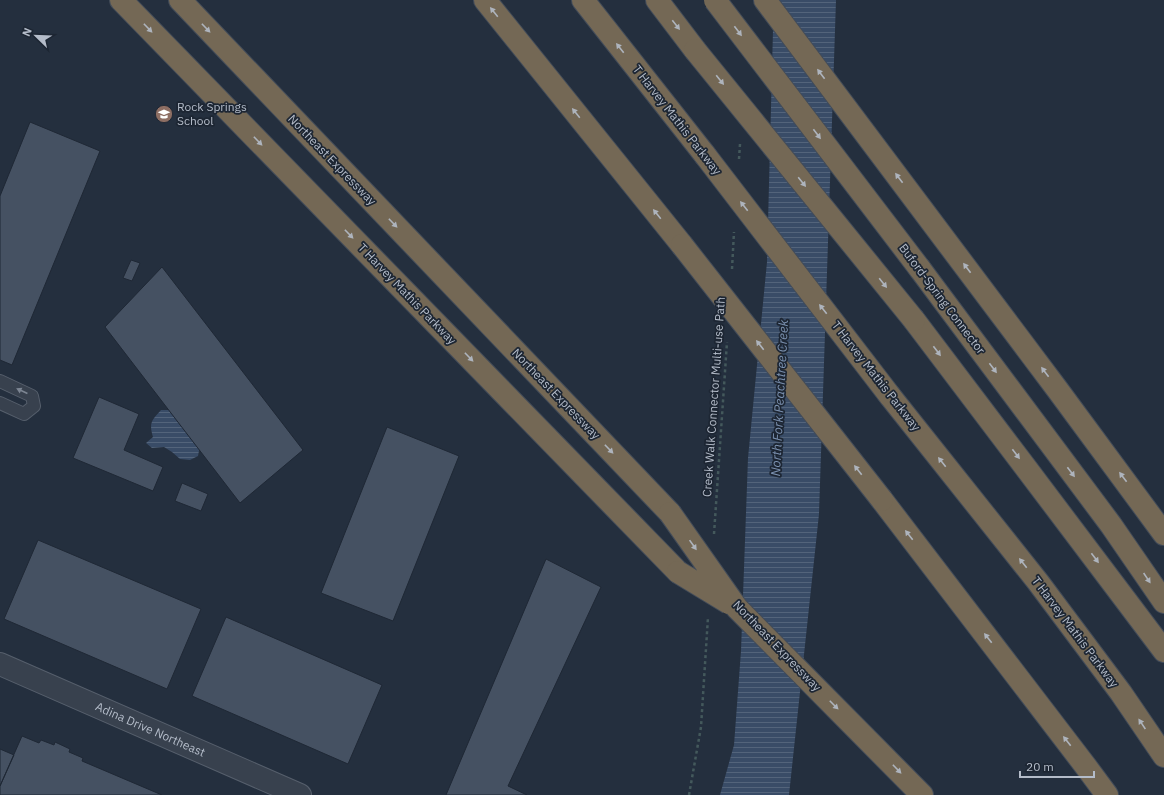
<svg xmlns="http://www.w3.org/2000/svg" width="1164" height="795" viewBox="0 0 1164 795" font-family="'IBM Plex Sans',sans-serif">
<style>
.water{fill:url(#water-rules)}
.building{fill:#455162;stroke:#1f2835}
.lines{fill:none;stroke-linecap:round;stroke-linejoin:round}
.lane-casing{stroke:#565f6c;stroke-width:14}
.street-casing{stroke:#565f6c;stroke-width:24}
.highway-casing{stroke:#434c59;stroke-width:24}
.path{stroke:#44595c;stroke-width:2.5;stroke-dasharray:3 3;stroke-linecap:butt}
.lane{stroke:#38414e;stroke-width:12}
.street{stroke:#38414e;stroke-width:22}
.highway{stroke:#746855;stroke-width:22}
.highway-bridge-casing{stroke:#434c59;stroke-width:24;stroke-linecap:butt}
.highway-bridge{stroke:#746855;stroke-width:22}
.oneway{fill:#aeb4bd}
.oneway2{fill:#7c8592}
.labels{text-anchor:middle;stroke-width:3.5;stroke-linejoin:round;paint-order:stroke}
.poi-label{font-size:12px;fill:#b4bcc9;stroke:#1d2633;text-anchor:start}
.street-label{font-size:12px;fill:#b4bcc9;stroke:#1d2633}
.water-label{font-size:13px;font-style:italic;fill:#7c92b1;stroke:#1d2633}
</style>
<defs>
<pattern id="water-rules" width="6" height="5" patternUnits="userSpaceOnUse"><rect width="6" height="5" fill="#394c67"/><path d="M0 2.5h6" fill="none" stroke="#53647b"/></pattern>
</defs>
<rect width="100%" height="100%" fill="#242f3e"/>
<!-- water -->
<path class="water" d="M775,0H836L819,514L789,795H720L734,745L741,651L748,458L767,262L773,30Z
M161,410H169L179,417L200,445L198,456L190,460L180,459L172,452L164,447L152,448L146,443L153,437C149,423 151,421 161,410Z"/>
<!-- building -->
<path class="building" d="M30,122L100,151L12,365L0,360V196Z
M131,260L140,263L132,281L123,278Z
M162,267L303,450L240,503L105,327Z
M99,397L139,414L124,450L163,467L153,491L73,458Z
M387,427L459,456L393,621L321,593Z
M182,483L208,494L201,511L175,501Z
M38,540L201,609L167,689L4,619Z
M546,559L601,587L508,786L527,795H446Z
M226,617L382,685L348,764L192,696Z
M22,736L39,743L41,740L54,745L55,742L70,749L69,752L83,758L82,761L162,795H0V786Z
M0,749L14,755L0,786Z"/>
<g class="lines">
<defs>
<path id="lane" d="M0,381L32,396L34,406
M0,403L24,414L34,406"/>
<g id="street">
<path id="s1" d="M0,664L300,795"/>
</g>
<path id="highway" d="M121,0L678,572
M180,0L670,513
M485,0L682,245
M583,0L705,155
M657,0L695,50
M765,0L1057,389L1164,534
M920,269L1111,525L1164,602
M914,320L1026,468L1164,651
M890,396L1038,582L1121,693L1164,756
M882,500L1087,768L1107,795
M737,608L922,795"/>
</defs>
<!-- lane casing -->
<use href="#lane" class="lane-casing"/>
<!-- street casing -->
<use href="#street" class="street-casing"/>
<!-- highway casing -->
<use href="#highway" class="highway-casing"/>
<!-- path -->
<path class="path" d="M739,159L740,144
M732,269L734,232
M714,534L727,342
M689,795L701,727L708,617"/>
<!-- lane -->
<use href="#lane" class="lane"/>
<!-- street -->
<use href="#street" class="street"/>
<!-- highway -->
<use href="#highway" class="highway"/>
<defs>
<path id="highway-bridge" d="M715,0L920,269
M695,50L914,320
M705,155L890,396
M682,245L882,500
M670,513L737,608
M678,572L729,603"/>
</defs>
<!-- highway-bridge casing -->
<use href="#highway-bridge" class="highway-bridge-casing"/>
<!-- highway-bridge -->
<use href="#highway-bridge" class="highway-bridge"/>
</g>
<!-- one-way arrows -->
<defs><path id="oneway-solid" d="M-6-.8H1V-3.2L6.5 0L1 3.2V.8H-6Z"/></defs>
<g class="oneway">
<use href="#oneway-solid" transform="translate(494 12) rotate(-129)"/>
<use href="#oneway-solid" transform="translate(676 25) rotate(52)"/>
<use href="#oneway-solid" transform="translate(148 28) rotate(46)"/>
<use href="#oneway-solid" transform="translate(206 28) rotate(46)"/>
<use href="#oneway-solid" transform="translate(738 31) rotate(53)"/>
<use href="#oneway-solid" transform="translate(620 48) rotate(-128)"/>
<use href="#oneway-solid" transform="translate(821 74) rotate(-127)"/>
<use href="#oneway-solid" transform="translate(720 80) rotate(51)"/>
<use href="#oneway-solid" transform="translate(576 113) rotate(-129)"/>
<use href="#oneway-solid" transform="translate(817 134) rotate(53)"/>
<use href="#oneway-solid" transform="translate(258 141) rotate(46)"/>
<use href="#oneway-solid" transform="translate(899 178) rotate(-127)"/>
<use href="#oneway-solid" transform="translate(802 182) rotate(51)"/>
<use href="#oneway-solid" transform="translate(744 206) rotate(-128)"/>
<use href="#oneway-solid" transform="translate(657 214) rotate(-129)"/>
<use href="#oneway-solid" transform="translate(393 223) rotate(46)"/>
<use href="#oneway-solid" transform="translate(349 234) rotate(46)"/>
<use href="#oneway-solid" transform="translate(967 268) rotate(-127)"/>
<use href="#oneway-solid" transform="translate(883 283) rotate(51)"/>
<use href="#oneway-solid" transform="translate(823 309) rotate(-128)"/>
<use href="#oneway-solid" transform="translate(760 345) rotate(-128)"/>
<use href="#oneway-solid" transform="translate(937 351) rotate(53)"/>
<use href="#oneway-solid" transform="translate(469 357) rotate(46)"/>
<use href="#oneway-solid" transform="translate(993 368) rotate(53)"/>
<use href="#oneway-solid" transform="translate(1045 372) rotate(-127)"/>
<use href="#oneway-solid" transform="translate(609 449) rotate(46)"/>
<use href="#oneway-solid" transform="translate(1016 454) rotate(53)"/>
<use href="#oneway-solid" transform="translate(942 462) rotate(-128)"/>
<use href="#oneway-solid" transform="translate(858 470) rotate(-128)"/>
<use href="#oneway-solid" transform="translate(1071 472) rotate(53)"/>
<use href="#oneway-solid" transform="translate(1123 477) rotate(-127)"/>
<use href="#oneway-solid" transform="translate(909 535) rotate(-128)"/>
<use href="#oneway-solid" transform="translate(693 545) rotate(55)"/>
<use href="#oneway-solid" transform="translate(1095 558) rotate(53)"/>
<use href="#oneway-solid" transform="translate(1023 563) rotate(-128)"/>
<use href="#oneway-solid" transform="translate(1147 578) rotate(56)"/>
<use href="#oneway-solid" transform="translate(988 638) rotate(-128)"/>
<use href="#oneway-solid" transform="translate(834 705) rotate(45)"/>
<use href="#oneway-solid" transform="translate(1142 724) rotate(-124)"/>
<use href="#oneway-solid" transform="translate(1067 741) rotate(-128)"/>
<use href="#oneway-solid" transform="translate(897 769) rotate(46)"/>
</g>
<use class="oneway2" href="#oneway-solid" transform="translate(22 391) rotate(-155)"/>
<!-- icons -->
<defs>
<symbol id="school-disc" viewBox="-11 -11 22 22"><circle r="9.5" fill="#8d6e63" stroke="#1d2633"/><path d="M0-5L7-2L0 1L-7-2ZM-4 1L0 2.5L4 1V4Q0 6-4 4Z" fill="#fff"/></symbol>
</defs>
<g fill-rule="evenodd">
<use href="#school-disc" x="154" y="104" width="20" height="20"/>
</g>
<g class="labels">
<!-- poi labels -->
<g class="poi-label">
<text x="177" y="111">Rock Springs<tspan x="177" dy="14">School</tspan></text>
</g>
<!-- street labels -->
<g class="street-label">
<text transform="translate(677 120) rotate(52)" y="4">T Harvey Mathis Parkway</text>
<text transform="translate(332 160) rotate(46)" y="4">Northeast Expressway</text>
<text transform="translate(407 294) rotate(46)" y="4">T Harvey Mathis Parkway</text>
<text transform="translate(942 299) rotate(53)" y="4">Buford-Spring Connector</text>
<text transform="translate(876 376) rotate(52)" y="4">T Harvey Mathis Parkway</text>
<text transform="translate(556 394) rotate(46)" y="4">Northeast Expressway</text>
<text transform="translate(714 397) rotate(-86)" y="4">Creek Walk Connector Multi-use Path</text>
<text transform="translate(1075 632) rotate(53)" y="4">T Harvey Mathis Parkway</text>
<text transform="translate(777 646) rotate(46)" y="4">Northeast Expressway</text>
<text dy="4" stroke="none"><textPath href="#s1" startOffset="164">Adina Drive Northeast</textPath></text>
</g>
<!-- water labels -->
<g class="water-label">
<text transform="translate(779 398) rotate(-87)" y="5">North Fork Peachtree Creek</text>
</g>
</g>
<!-- north arrow -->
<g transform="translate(36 36) rotate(293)" stroke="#1d2633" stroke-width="3" paint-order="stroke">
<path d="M0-3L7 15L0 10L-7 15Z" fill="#b4bcc9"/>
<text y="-6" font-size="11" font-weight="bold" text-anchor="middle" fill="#b4bcc9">N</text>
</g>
<!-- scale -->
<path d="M1020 771v6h74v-6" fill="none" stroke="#b4bcc9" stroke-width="2"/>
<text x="1026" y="771" font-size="12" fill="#b4bcc9" stroke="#1d2633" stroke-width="3" paint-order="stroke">20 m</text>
</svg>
